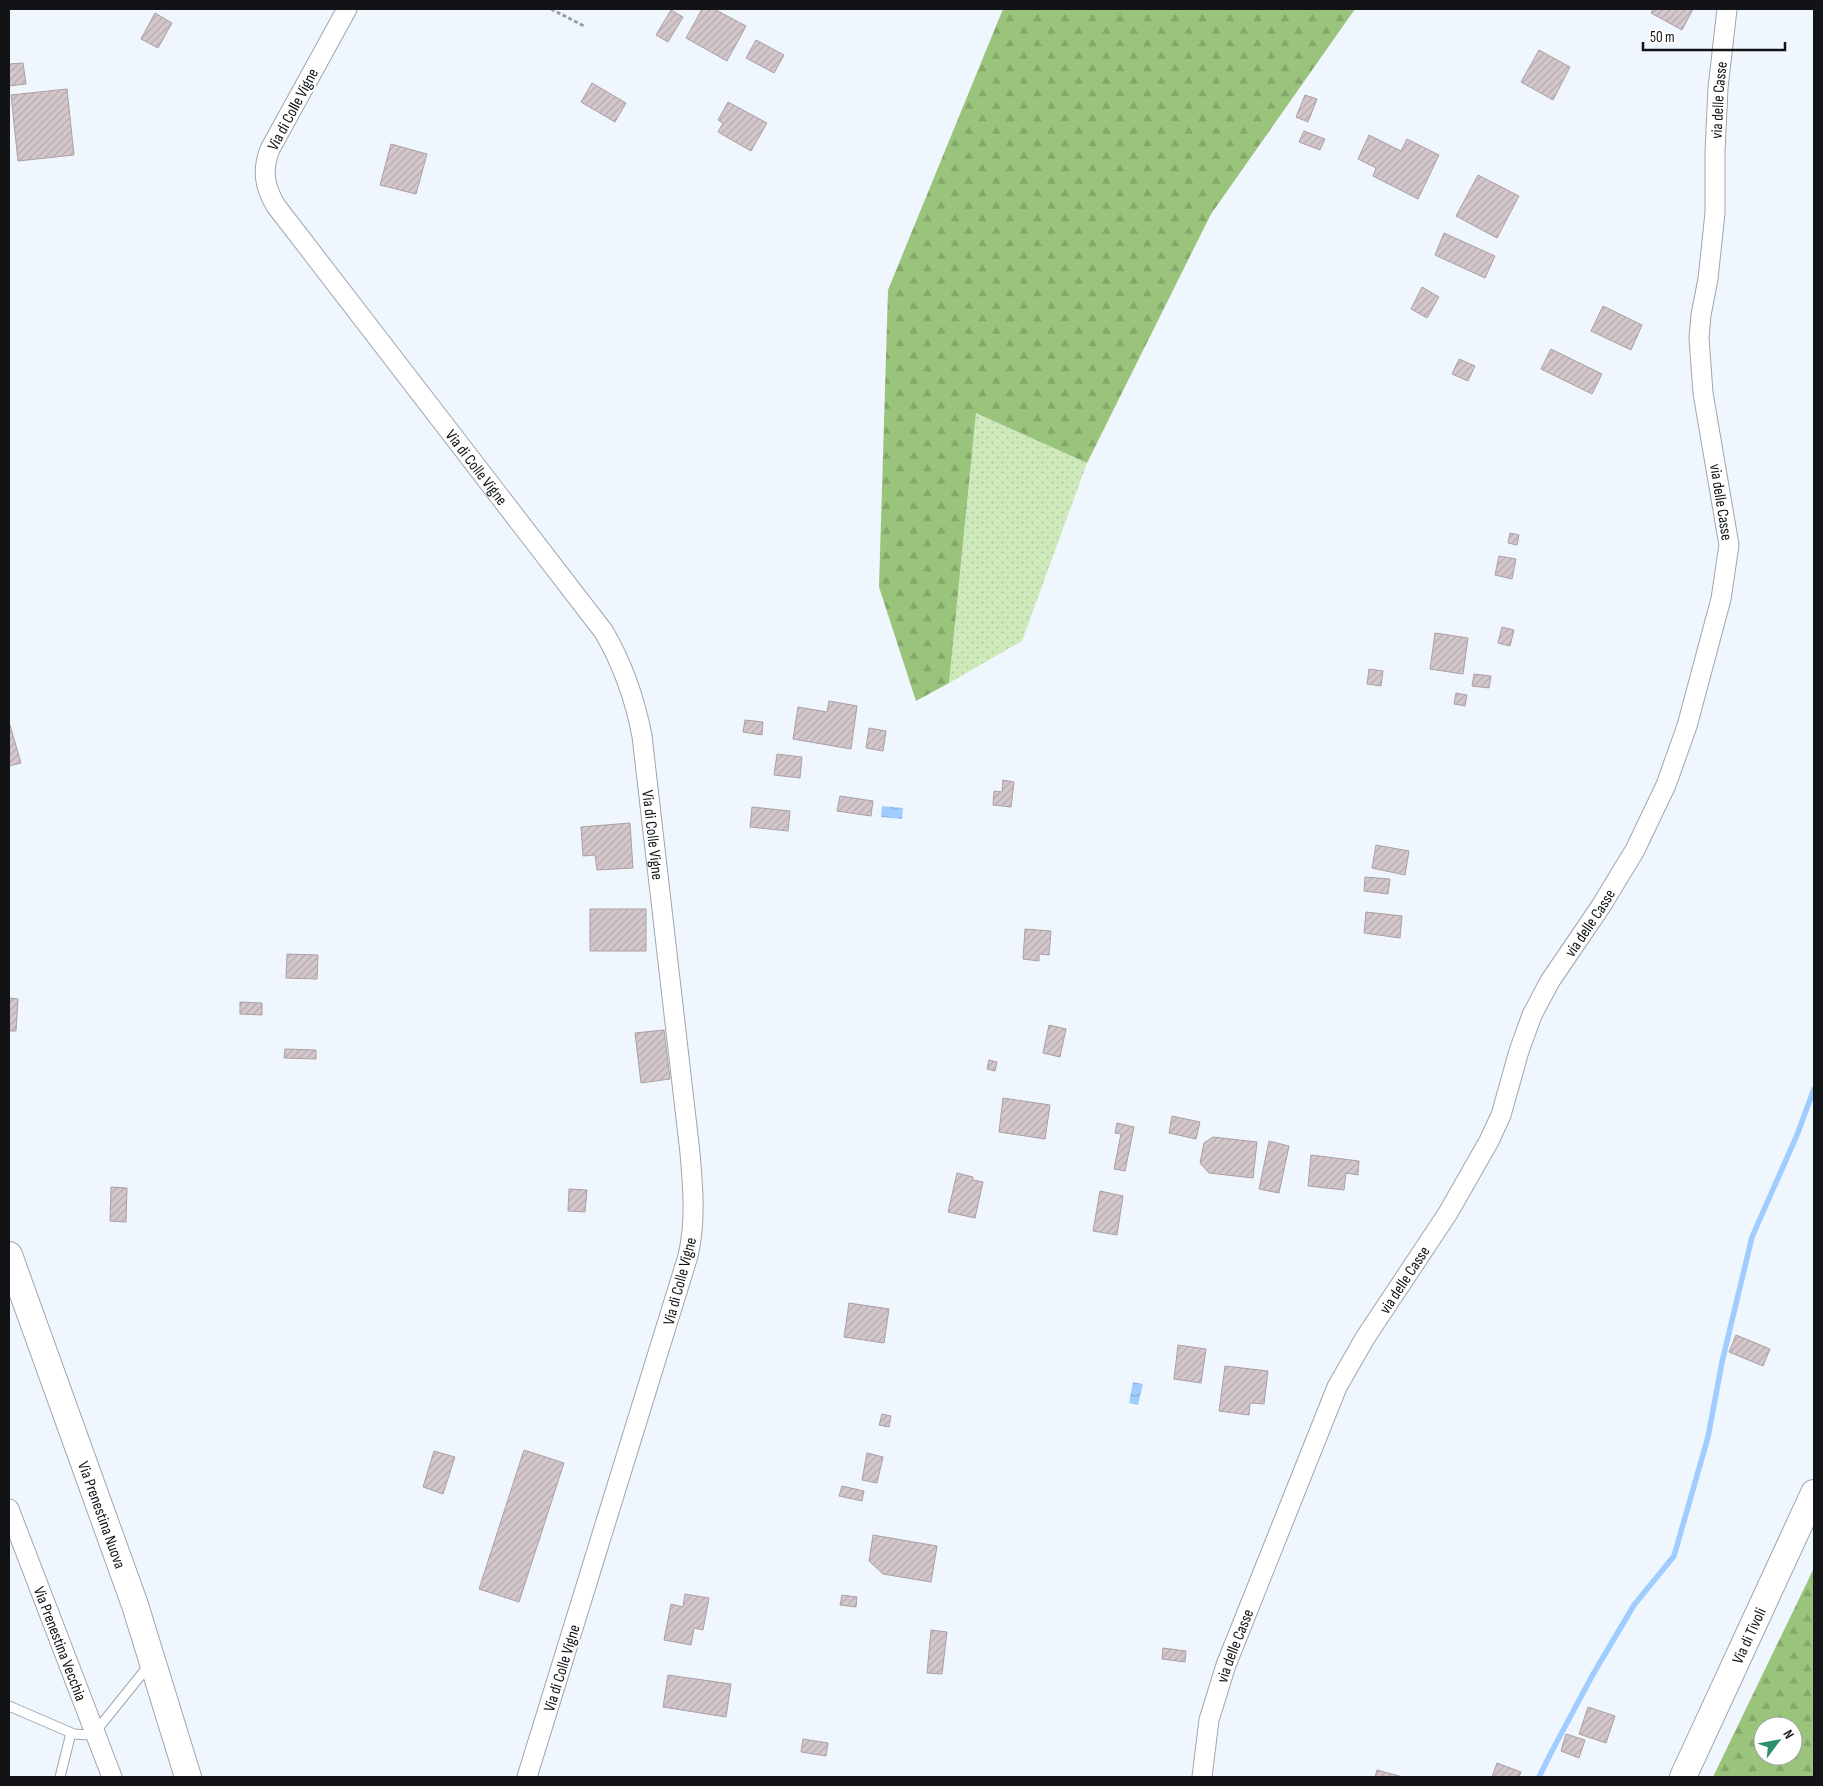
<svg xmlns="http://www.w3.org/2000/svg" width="1823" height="1786" viewBox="0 0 1823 1786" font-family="'Sofia Sans Condensed',sans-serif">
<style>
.grass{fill:url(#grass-dots)}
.forest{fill:url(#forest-firs);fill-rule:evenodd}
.water{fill:url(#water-waves)}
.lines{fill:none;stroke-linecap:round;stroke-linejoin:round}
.stream{stroke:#a0cdff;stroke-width:5.5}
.building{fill:url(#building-hatch);stroke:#ab9fa4}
.service-casing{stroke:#9fa6af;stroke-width:11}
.minor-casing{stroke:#9fa6af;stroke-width:21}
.secondary-casing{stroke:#9fa6af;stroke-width:28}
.path{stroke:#9b9fa5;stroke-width:3;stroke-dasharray:4 2.5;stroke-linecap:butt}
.service{stroke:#fff;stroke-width:9}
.minor{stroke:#fff;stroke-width:19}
.secondary{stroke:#fff;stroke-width:26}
.labels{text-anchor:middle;stroke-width:4.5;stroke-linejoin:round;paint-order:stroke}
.street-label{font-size:16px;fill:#111316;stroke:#fff}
</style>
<defs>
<pattern id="grass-dots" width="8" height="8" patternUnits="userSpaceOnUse" patternTransform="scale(1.25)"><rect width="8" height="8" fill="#ceeaba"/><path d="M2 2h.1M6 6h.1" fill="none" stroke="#b0c89f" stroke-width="1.8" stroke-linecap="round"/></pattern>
<pattern id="forest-firs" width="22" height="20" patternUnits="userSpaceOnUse" patternTransform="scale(1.25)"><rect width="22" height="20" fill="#9ac37c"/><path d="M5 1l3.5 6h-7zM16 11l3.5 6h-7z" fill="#84a76a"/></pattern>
<pattern id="water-waves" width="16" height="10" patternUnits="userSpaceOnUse" patternTransform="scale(1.25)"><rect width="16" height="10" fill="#a0cdff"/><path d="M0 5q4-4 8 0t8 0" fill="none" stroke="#89afda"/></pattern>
<pattern id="building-hatch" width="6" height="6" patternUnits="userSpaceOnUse" patternTransform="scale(1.25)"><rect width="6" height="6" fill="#d3c7cc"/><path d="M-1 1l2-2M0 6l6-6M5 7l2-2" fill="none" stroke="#b4aaae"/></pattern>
</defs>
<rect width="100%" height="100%" fill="#f0f6fd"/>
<!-- grass -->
<path class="grass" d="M976,413L1087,463L1022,641L949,683Z"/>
<!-- forest -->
<path class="forest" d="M1003,9H1355L1211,214L1087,463L976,413L949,683L916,701L879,587L888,290Z
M1814,1568V1777H1713ZM1763,1726H1793V1756H1763Z"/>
<!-- water -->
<path class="water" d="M882,806L903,808L902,819L881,817Z
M1133,1382L1143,1384L1138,1405L1129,1403Z"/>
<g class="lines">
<!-- stream -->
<path class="stream" d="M1539,1777L1552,1751L1592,1676L1634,1605L1674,1556L1708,1437L1722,1362L1752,1237L1797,1135L1814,1089"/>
</g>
<!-- building -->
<path class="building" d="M702,9H714L746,26L727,61L686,38Z
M1653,9H1693L1682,30L1651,13Z
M671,10L683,17L668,42L656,35Z
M155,13L172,23L158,48L141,39Z
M756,40L784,55L774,73L746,58Z
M1539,50L1570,67L1553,100L1521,82Z
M23,63L26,84L9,86V64Z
M592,83L626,103L615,122L581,102Z
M67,89L74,155L18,161L11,95Z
M1305,95L1317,99L1308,122L1296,117Z
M728,102L767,123L751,151L718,132L723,123L718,120Z
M1304,131L1325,139L1320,150L1299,142Z
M1369,135L1401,151L1407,139L1439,155L1418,199L1373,176L1376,168L1358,159Z
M391,144L427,154L416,194L380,185Z
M1478,175L1519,196L1497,238L1456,216Z
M1444,233L1495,256L1485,278L1435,255Z
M1422,287L1439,297L1427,318L1411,309Z
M1603,306L1642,325L1631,350L1591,331Z
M1551,349L1602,374L1592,394L1541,369Z
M1459,359L1475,366L1468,381L1452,374Z
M1510,533L1519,535L1517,545L1508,543Z
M1499,556L1516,559L1512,579L1495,575Z
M1502,627L1514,630L1510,646L1498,643Z
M1435,633L1468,638L1463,674L1430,669Z
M1369,669L1383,671L1381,686L1367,684Z
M1474,674L1491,676L1489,688L1472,686Z
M1456,693L1467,695L1465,706L1454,704Z
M829,701L857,706L851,749L793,739L798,707L827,712Z
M745,720L763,722L762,735L743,732Z
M9,725H10L21,763L9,766Z
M869,728L886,731L883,751L866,748Z
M777,754L802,757L800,778L774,775Z
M1003,780L1014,782L1011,807L993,805L994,791L1002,792Z
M840,796L873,801L871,816L837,811Z
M752,807L790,811L788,831L750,827Z
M630,823L633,868L597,870L595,855L583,856L581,827Z
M1376,845L1409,851L1405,875L1372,868Z
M1365,877L1390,879L1388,894L1364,891Z
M590,909H646V951H590Z
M1366,912L1402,916L1400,938L1364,933Z
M1025,929L1051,931L1049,955L1039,954V961L1023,959Z
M287,954L318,955L317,979L286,978Z
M9,998L18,999L16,1031H9Z
M240,1002L262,1003V1015L240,1014Z
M1049,1025L1066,1029L1060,1057L1043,1053Z
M664,1030L670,1079L641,1083L635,1033Z
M285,1049L316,1050V1059L284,1058Z
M989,1060L997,1062L995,1071L987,1069Z
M1003,1098L1050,1105L1045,1139L999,1132Z
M1172,1116L1200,1122L1196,1139L1169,1133Z
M1117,1123L1134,1127L1125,1171L1114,1169L1121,1134L1115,1133Z
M1213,1137L1257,1142L1253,1178L1209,1173L1200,1163L1204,1143Z
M1269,1141L1289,1146L1279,1193L1259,1189Z
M1311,1155L1359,1161L1358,1175L1346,1173L1344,1190L1308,1186Z
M957,1173L973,1177V1180L983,1182L975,1218L948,1212Z
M111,1187L127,1188L126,1222L110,1221Z
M569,1189L587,1190L585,1212L568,1211Z
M1100,1191L1123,1196L1117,1235L1093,1231Z
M849,1303L889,1309L884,1343L844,1337Z
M1736,1335L1770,1349L1763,1366L1729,1352Z
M1178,1345L1206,1349L1201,1383L1174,1379Z
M1225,1366L1268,1371L1264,1404L1250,1403L1249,1415L1219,1411Z
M882,1414L891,1416L889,1427L879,1425Z
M524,1450L564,1463L519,1602L479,1589Z
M434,1451L455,1457L443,1494L423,1487Z
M867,1453L883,1457L877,1483L862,1480Z
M842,1486L864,1491L862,1501L839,1496Z
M873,1535L937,1546L931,1582L883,1574L869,1561Z
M685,1594L709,1598L703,1630L694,1628L691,1645L664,1640L671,1604L683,1607Z
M842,1595L857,1597L856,1607L840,1605Z
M931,1630L947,1632L942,1674L927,1673Z
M1163,1648L1186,1651L1185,1662L1162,1659Z
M668,1675L731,1684L726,1717L663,1707Z
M1588,1707L1615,1716L1606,1743L1579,1734Z
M1566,1734L1585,1740L1579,1758L1561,1751Z
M803,1739L828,1743L826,1756L801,1752Z
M1497,1763L1521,1772L1519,1777H1492Z
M1377,1770L1403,1777H1375Z"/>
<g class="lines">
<defs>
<path id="service" d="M9,1706L74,1734L89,1735L96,1731L149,1665
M60,1777L71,1733"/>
<g id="minor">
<path id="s1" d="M347,9L270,149C262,170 264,186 276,206L604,632C623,665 635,699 642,736L690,1153C693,1188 696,1221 688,1256L527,1777"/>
<path id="s2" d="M9,1509L112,1777"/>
<path id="s3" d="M1202,1777L1209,1720L1226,1665L1337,1387L1365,1338L1448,1213L1489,1141L1501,1115L1519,1051L1532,1015L1550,981L1601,906L1635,850L1666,785L1687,726L1721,599L1729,545L1703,393L1699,338L1701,315L1708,279L1715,213V152L1718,88L1727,9"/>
</g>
<g id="secondary">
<path id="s4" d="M9,1255L135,1605L188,1777"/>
<path id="s5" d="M1683,1777L1814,1493"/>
</g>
</defs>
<!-- service casing -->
<use href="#service" class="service-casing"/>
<!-- minor casing -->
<use href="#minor" class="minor-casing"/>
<!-- secondary casing -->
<use href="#secondary" class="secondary-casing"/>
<!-- path -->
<path class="path" d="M551,9L584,26"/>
<!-- service -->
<use href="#service" class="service"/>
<!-- minor -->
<use href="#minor" class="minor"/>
<!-- secondary -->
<use href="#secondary" class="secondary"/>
</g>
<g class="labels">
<!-- street labels -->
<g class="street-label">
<text dy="6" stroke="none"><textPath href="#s3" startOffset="1801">via delle Casse</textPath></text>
<text transform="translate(292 109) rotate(-62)" y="6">Via di Colle Vigne</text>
<text dy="6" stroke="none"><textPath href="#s1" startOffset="549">Via di Colle Vigne</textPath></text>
<text transform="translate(1722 502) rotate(81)" y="6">via delle Casse</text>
<text dy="6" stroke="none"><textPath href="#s1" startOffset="968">Via di Colle Vigne</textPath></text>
<text dy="6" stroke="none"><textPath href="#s3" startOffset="946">via delle Casse</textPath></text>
<text dy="6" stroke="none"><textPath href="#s3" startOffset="541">via delle Casse</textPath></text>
<text transform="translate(679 1281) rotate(-75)" y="6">Via di Colle Vigne</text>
<text dy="6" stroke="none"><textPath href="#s4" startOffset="276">Via Prenestina Nuova</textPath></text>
<text dy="6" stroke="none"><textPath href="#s5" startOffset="156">Via di Tivoli</textPath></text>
<text dy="6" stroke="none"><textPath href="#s2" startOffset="144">Via Prenestina Vecchia</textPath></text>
<text dy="6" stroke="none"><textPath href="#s3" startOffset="136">via delle Casse</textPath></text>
<text transform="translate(561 1668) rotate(-73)" y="6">Via di Colle Vigne</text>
</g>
</g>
<!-- border -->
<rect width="1823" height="1786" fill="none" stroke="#111316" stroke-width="20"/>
<!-- north arrow -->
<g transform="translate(1778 1741) rotate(58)"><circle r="24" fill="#ffffff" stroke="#a0a1a2"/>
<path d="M0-4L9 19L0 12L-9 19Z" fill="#2c906b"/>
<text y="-8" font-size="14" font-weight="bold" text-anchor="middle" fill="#111316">N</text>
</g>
<!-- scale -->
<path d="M1643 42v8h142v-8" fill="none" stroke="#111316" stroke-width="2.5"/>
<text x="1650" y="42" font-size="15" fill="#111316" stroke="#ffffff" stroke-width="4" paint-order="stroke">50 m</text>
</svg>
